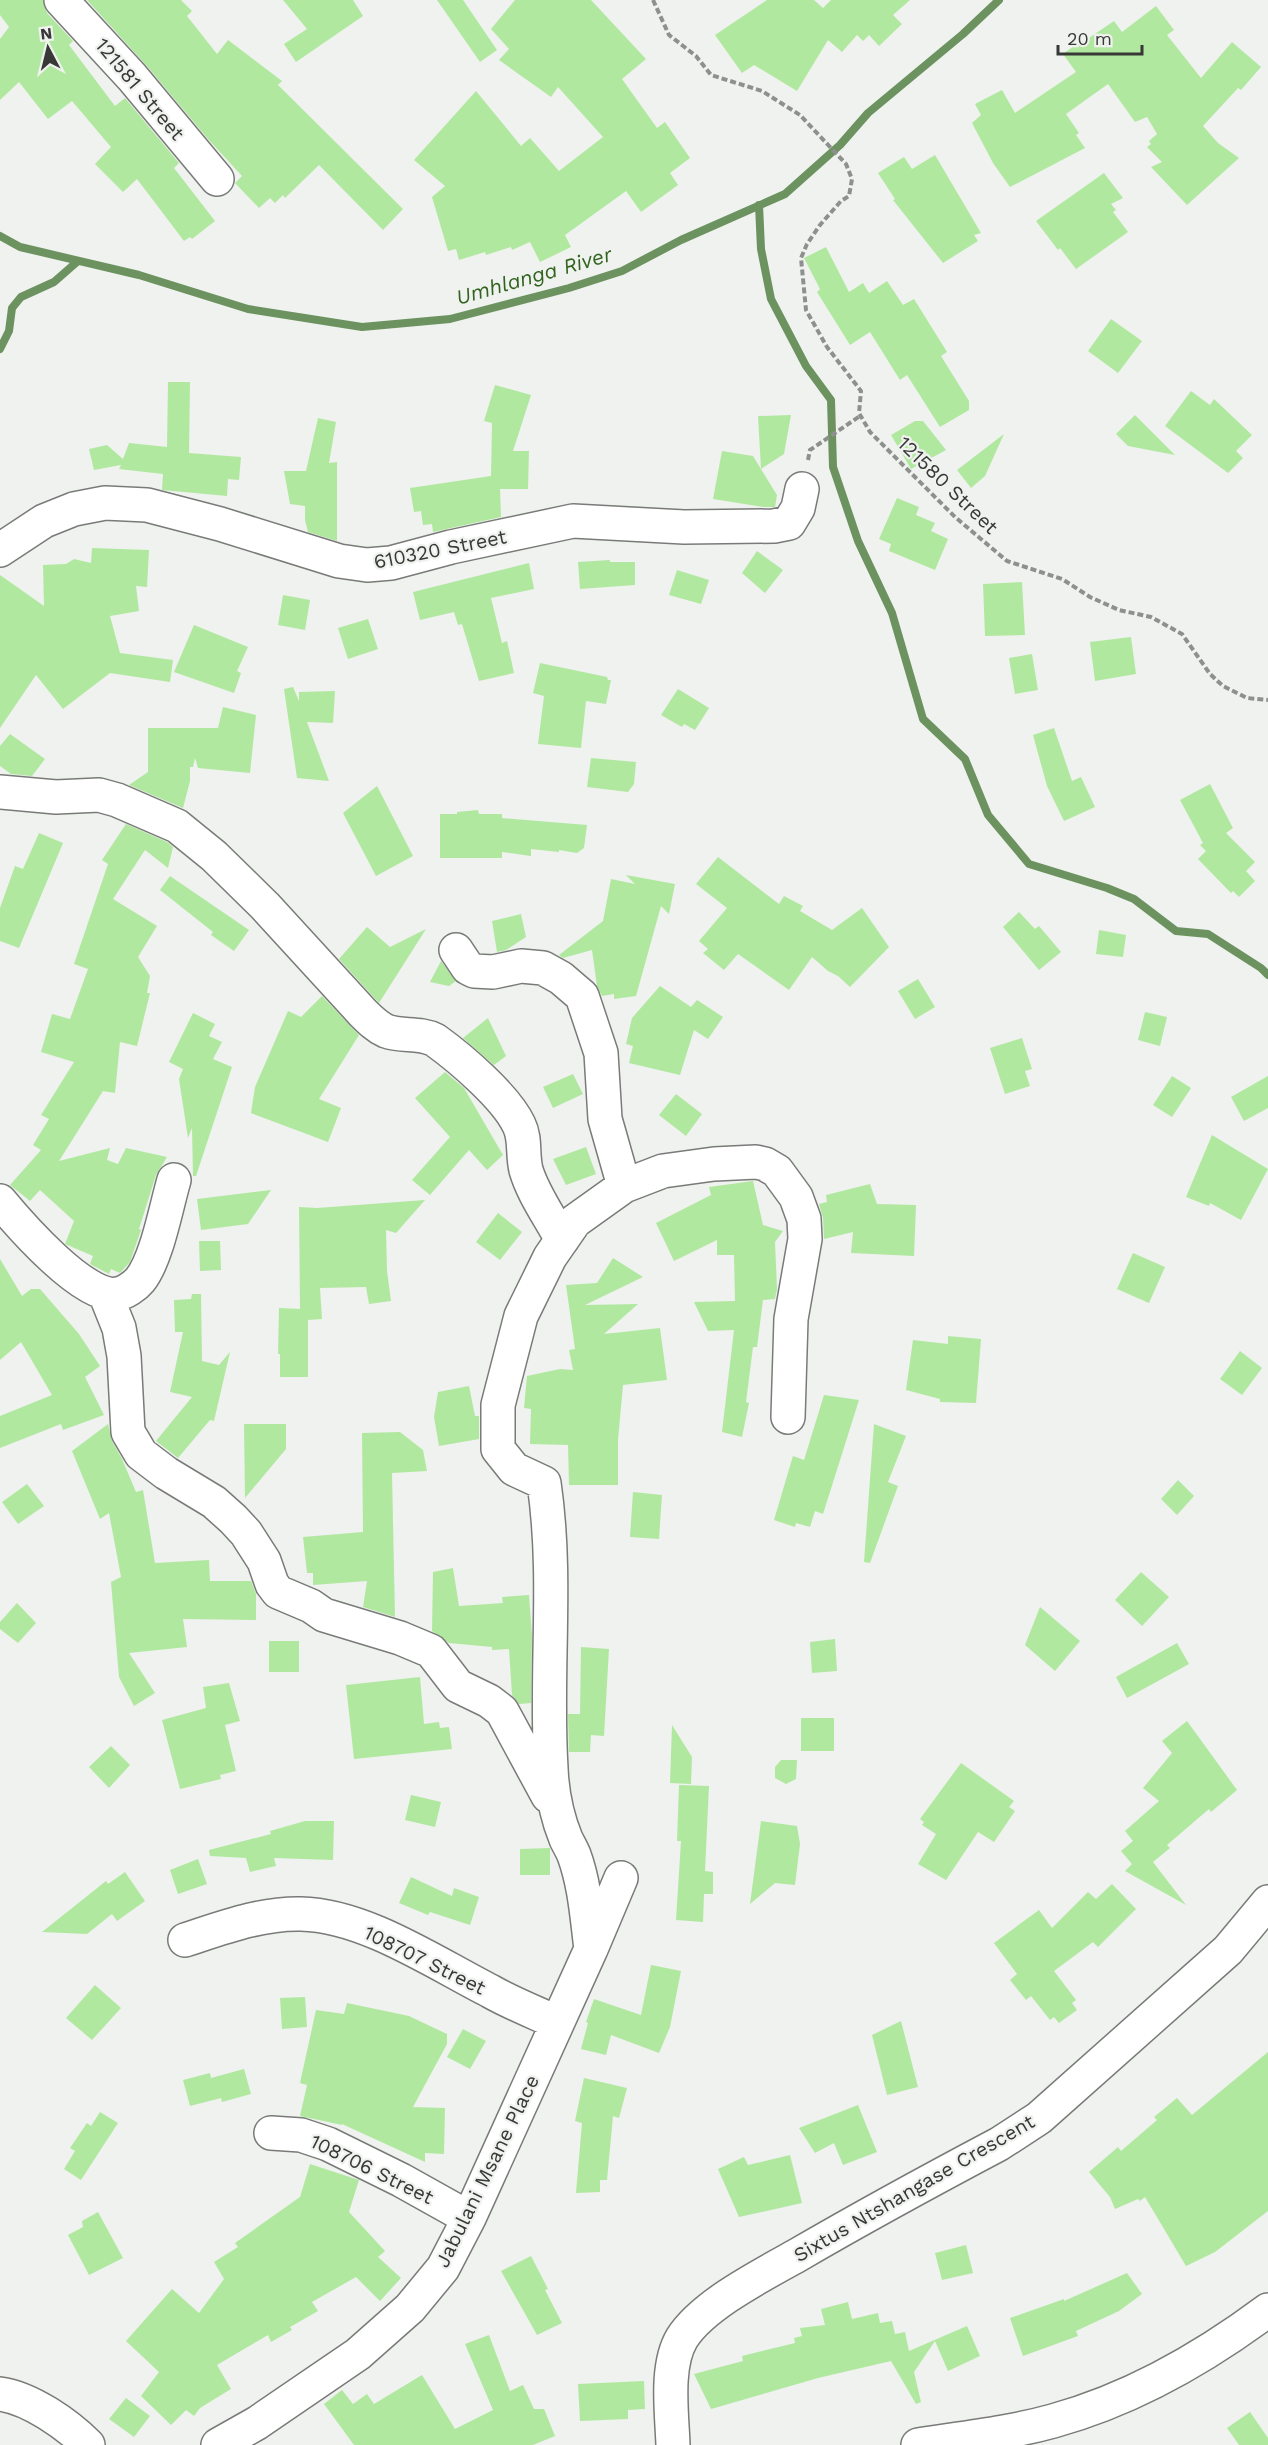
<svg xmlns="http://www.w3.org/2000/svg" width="1268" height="2445" viewBox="0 0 1268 2445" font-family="'Work Sans',sans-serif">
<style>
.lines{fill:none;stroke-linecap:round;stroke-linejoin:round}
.stream{stroke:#6c9260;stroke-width:8}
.building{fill:#b1e8a0}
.minor-casing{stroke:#797b78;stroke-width:36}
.path{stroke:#8e908d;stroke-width:4;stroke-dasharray:6 3;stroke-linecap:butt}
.minor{stroke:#fff;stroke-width:33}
.labels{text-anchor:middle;stroke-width:4.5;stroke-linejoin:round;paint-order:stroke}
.street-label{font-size:20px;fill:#383937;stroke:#eff2ee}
.water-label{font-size:21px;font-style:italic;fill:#31631e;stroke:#eff2ee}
</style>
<rect width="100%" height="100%" fill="#eff2ee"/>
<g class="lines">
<!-- stream -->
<path class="stream" d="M759,205L761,249L771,299L806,366L831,400L833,467L858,541L892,613L923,719L965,759L988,815L1029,864L1107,888L1134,899L1176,931L1208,934L1261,968L1268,975
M0,236L20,247L139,275L248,309L362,327L450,319L569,288L622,271L681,240L785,194L840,145L868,113L963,34L999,0
M0,349L9,331L12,308L21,297L54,282L78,261"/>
</g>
<!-- building -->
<path class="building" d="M0,0H43L47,13L73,41L69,45L115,106L125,98L179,163L174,168L215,221L192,239L190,237L184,241L137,179L123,192L95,164L111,147L72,101L48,119L19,82L0,100V39L9,27L0,15Z
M87,0H181L192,11L187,16L217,54L228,40L282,81L278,85L403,209L383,230L319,165L285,198L283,195L275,203L270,198L259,208L235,183L242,176L208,139L146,65Z
M283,0H353L363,16L296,62L284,44L307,29Z
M437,0H463L497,50L480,62Z
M515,0H591L646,59L622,79L657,128L665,122L690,158L670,173L678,185L641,212L626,191L565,235L571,247L540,262L530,242L512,250L511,247L486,255L485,252L459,260L456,249L448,251L432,197L445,186L414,160L476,91L521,146L530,138L559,171L603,137L558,87L551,97L499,60L509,49L491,29Z
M767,0H814L823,8L831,0H910L893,15L902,24L879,46L869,35L863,41L857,35L842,52L828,40L797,91L754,65L742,73L715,35Z
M1156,6L1174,30L1167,35L1201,78L1232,42L1261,67L1241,90L1238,88L1203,126L1218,143L1239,158L1187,205L1151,167L1162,162L1147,147L1151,144L1149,141L1157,134L1147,117L1135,122L1108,84L1066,114L1079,133L1076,135L1085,148L1010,187L993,163L972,123L981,115L975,104L1002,90L1015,113L1076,72L1063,54L1082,40L1083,42L1114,21L1122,32Z
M935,155L981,233L974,235L978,241L943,263L893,200L895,199L878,173L904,157L912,169Z
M1104,173L1123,198L1111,204L1116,210L1113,212L1128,232L1076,269L1060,248L1058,250L1036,221Z
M826,247L849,292L863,283L869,293L887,281L903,305L914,299L947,352L941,356L969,401V410L940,427L907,375L900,380L870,332L850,345L817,292L820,289L804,258Z
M1111,319L1142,341L1118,373L1088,351Z
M168,382H190L189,453L241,457L239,480L228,479L227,496L162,490L163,474L119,469L121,465L94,470L89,449L107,445L123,459L129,443L167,447Z
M495,385L531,395L513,451H529L528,489H500L501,517L433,532L432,524L423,525L421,511L414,512L410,488L491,476L492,423L484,421Z
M1191,391L1210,405L1214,399L1252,435L1236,451L1243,458L1228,473L1165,426Z
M791,415L784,454L761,469L758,416Z
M1135,415L1175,455L1128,446L1116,434Z
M318,418L336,422L329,463L337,462V541L308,532L305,520V506L290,504L284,471H306Z
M915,421H923L946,450L911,469L891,435Z
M1004,434L985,476L971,488L957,470Z
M722,451L753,456L777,495L775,507H763L713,499Z
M897,498L919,507L916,515L935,523L931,531L948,539L935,570L889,551L891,544L879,539Z
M92,548L149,550L147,587L136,586L139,611L110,616L120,653L173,660L170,682L110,673L63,709L36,675L0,728V575L44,606L43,565L66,564L74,559L91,563Z
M757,551L783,570L765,593L742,573Z
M610,560V562H635V585L580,589L578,562Z
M529,563L534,589L491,598L502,643L507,641L514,673L479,681L462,624L458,625L454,612L420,620L413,592Z
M677,570L709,580L701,604L669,595Z
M1022,582L1025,635L985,636L983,584Z
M283,595L310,600L305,630L278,625Z
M368,619L378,649L348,659L338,628Z
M194,625L248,647L237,671L241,673L234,693L174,672Z
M1131,637L1136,674L1095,681L1090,642Z
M1032,654L1038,690L1015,694L1009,658Z
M540,663L607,677L608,680H611L606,704L586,701L581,748L538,744L544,696L533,693Z
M293,687L299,701V692L335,691L333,723L307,722L329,781L297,778L284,689Z
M678,689L709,708L695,730L684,724L682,727L661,715Z
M223,707L256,715L250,773L198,768L195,758L193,767H190V781L183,808L129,785L148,772V728H218Z
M1054,728L1072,781L1081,777L1095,807L1064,821L1047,786L1033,735Z
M10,734L45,759L32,776L11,774L0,766V746Z
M591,758L636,762L634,784L628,792L587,787Z
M1210,784L1233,828L1226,833L1255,862L1246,871L1255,881L1239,897L1233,891L1231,893L1198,859L1206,851L1200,845L1203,843L1180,800Z
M377,786L413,856L376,876L343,813Z
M478,810L479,814H502V818L587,825L584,848L577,853L559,850V852L531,849V856L502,852V858H440V814H457V812Z
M126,824L167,842L173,847L168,868L145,850L113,899L157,926L138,957L150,976L147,993H150L137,1046L120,1042L115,1093L103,1091L59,1161L110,1148L107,1160L118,1164L126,1148L167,1157L156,1175L139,1229L141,1230L130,1262L120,1273L111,1269L109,1274L90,1264L93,1256L65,1244L74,1221L40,1190L30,1201L10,1185L41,1150L33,1145L49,1119L41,1115L74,1062L41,1052L52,1014L70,1019L88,969L74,964L108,864L102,860Z
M39,833L63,843L19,948L0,941V908L15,866L23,869Z
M718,857L779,904L784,896L803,906L800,911L832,930L862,908L889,947L850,987L838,976L828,971L812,957L789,990L738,954L724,970L703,953L708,949L699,941L727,908L696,884Z
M626,875L675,884L669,914L661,906L636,996L614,999V994L602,996L597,986L592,950L563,958L559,955L603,921L611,879L635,884Z
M170,876L249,930L234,951L211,935L213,932L160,890Z
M1019,912L1035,929L1039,926L1061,952L1039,970L1003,927Z
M521,914L526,937L506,950L497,952L492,921Z
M367,927L390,947L426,929L379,1003L339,959Z
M1099,930L1126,935L1123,957L1096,954Z
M441,961L456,981L449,986L430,982Z
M918,979L935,1007L915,1019L898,991Z
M660,986L691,1007L697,1000L723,1017L708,1039L694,1030L680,1075L629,1063L633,1046L626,1044L632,1018Z
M322,996L359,1035L319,1099L341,1108L328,1142L251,1113L255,1087L288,1011L301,1017Z
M1145,1012L1167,1017L1160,1046L1138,1040Z
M193,1013L215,1024L209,1036L222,1042L213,1059L232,1067L196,1176H193L192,1128L188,1138L179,1079L183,1069L169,1062Z
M488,1018L506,1056L494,1065L463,1038Z
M1022,1038L1032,1069L1025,1071L1030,1086L1005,1094L990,1048Z
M445,1072L464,1088L503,1155L487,1170L469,1150L430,1195L412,1180L450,1137L415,1098Z
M573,1074L583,1094L553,1108L543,1087Z
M1172,1076L1191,1088L1172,1117L1153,1105Z
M1268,1076V1108L1244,1121L1231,1097Z
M676,1094L702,1114L686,1136L659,1115Z
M1212,1135L1268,1169L1241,1220L1210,1203L1209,1206L1186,1197Z
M586,1147L596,1174L566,1185L553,1159Z
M753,1181L763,1225L783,1231L775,1242L777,1289L775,1299L763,1300L757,1347H753L746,1402L749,1403L742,1437L722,1432L734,1330L708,1331L694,1302L735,1301L734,1255H717V1240L674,1261L656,1223L711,1195L709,1187Z
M870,1184L877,1204L916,1205L914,1256L851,1253L853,1232L824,1239L823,1218L819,1204L827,1202L826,1195Z
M271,1190L248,1224L201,1230L197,1199Z
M425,1200L396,1233L386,1230L387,1271L391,1301L369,1304L366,1287L320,1288L322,1319L308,1320V1377H280V1354H278L279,1308L300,1309L299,1207L317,1208Z
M498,1213L522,1232L500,1260L476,1242Z
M199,1241H220L221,1270L200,1271Z
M1133,1253L1165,1267L1149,1303L1117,1289Z
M613,1258L643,1277L585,1305L638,1304L604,1334L660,1328L667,1380L623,1385L618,1440V1485H569L568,1445L530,1444L531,1409L524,1408L527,1376L560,1369L573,1370L569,1350L575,1349L566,1285L597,1283Z
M0,1259L22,1296L31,1289H40L79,1334L100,1366L85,1377L104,1415L63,1430L61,1424L0,1448V1416L52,1395L21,1342L0,1360Z
M192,1294H201L202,1361L219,1365L230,1352L214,1421L210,1420L178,1458L156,1441L192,1397L170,1392L183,1332H175L174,1300L191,1299Z
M948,1336L981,1339L976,1403L940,1402V1399L906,1390L913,1340L948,1344Z
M1240,1351L1262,1368L1242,1395L1220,1379Z
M469,1386L475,1416H479V1439L439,1446L434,1417L438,1392Z
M824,1395L859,1400L823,1514L815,1511L810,1527L796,1523L795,1527L774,1520L793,1456L804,1460Z
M108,1424L112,1441L122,1459L136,1492L143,1490L155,1563L209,1560L210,1581H251L256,1594V1620L183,1619L187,1647L129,1653L155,1693L134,1706L119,1677L111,1582L121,1577L109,1513L100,1519L72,1451Z
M244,1424H286V1449L245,1498Z
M874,1424L906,1436L888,1482L898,1486L870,1563L864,1562Z
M400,1432L423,1450L427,1471L392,1473L395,1617L363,1607L367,1581L313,1585V1573H307L303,1537L363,1532L362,1433Z
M1178,1480L1194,1496L1177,1515L1161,1499Z
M27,1484L44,1506L18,1524L2,1502Z
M633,1492L662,1495L659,1539L630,1537Z
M453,1568L459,1606L503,1603L502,1597L529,1595L532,1636L531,1703L519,1704L512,1695L509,1649L492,1650V1647L449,1643L432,1631L433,1572Z
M1141,1572L1169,1597L1142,1626L1115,1600Z
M17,1603L36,1623L18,1643L0,1629V1622Z
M1040,1607L1080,1641L1055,1671L1025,1645Z
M835,1639L837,1671L812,1673L810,1642Z
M269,1641H299V1672H269Z
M1177,1643L1189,1664L1127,1698L1116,1677Z
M581,1647L609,1649L604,1736L591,1735L590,1752H569L568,1714H580Z
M420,1677L424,1724L439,1722L440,1728L449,1727L452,1749L354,1759L346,1685Z
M229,1683L240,1721L225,1725L236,1771L220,1775L221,1779L180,1789L162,1720L206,1708L203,1687Z
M801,1718H834V1751H801Z
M1187,1721L1237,1790L1211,1812L1209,1809L1167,1845L1170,1848L1153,1862L1186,1905L1125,1871L1132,1864L1121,1851L1133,1841L1125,1831L1159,1801L1143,1788L1172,1753L1162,1741Z
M672,1725L692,1757L691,1784L670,1783Z
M111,1746L130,1765L109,1788L89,1767Z
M781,1760H797L796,1779L786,1784L775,1778V1767Z
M961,1763L1014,1801L1009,1807L1015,1811L994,1842L978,1832L946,1880L918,1864L936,1834L922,1825L924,1822L920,1819Z
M679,1785L709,1786L705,1871L713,1872V1894H704L703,1922L676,1920L681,1841H677Z
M411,1795L441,1802L435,1827L405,1820Z
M305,1821H334L333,1860L274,1858L276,1866L250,1872L246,1858L210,1856L209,1850L271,1834L270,1831Z
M761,1821L797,1826L800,1844L795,1885L775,1883L750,1904Z
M550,1848V1875H520V1849Z
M198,1859L207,1884L178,1894L170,1870Z
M125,1872L145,1901L117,1921L112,1914L87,1934L42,1932L106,1881L108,1884Z
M411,1877L452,1896L454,1888L479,1897L470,1925L430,1912L428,1915L399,1903Z
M1112,1884L1136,1909L1098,1947L1093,1942L1054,1971L1076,2000L1072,2003L1077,2010L1059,2023L1054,2017L1050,2020L1031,1996L1026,2000L1010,1980L1017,1974L994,1943L1039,1910L1052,1928L1088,1892L1096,1899Z
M651,1965L681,1971L670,2027L659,2053L611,2035L606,2055L581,2049L588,2023L586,2022L594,1999L641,2015Z
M95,1985L121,2008L92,2040L66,2018Z
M305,1997L307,2027L282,2029L280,1998Z
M347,2003L409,2016L447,2034V2044L413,2107L445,2108L444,2154L425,2153V2162L342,2124V2125L300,2116L307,2085L300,2083L316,2010L344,2014Z
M901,2021L918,2087L887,2095L872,2035Z
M463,2029L486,2041L470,2069L447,2057Z
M1268,2052V2211L1215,2252L1186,2266L1145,2197L1140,2201L1138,2199L1115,2209L1110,2197L1089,2172L1118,2147L1121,2151L1157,2120L1154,2117L1177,2098L1192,2115Z
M244,2069L251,2094L222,2102L221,2098L190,2106L183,2080L210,2073L211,2078Z
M584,2078L627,2088L619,2118L613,2116L607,2180H600V2192L576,2193L582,2123L575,2121Z
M858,2105L877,2152L843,2165L834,2143L815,2153L799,2128Z
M100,2112L118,2123L81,2180L64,2169L75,2151L70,2148L87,2123L91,2126Z
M790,2155L802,2203L739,2217L718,2169L744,2157L748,2165Z
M310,2164L359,2180L349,2212L385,2251L378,2257L401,2278L380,2301L356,2277L312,2302L318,2311L290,2327L292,2330L271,2342L268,2335L217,2365L231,2389L200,2408L194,2416L186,2410L171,2425L141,2396L159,2372L126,2341L172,2289L199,2313L224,2279L214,2262L238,2247L235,2243L300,2197Z
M98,2212L123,2258L89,2275L68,2235L83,2227L82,2221Z
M966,2245L973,2273L942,2280L935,2253Z
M531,2256L548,2289L545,2290L562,2323L537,2335L501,2271Z
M1127,2273L1142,2294L1119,2311L1076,2331L1078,2336L1023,2356L1010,2318L1064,2299V2301Z
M848,2302L852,2319L878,2313L880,2323L892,2321L895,2334L905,2332L909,2351L967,2326L980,2356L948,2371L935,2341L914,2372L921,2402L916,2404L891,2361L818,2378L711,2409L694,2374L743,2361L742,2356L795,2343L794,2338L802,2336L800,2328L825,2325L821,2309Z
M489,2335L510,2391L523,2385L534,2409H544L555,2436L533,2445H354L324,2404L342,2390L353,2404L367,2394L374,2404L422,2375L455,2429L493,2410L465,2344Z
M644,2381L645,2409L628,2410V2419L580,2421L578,2384Z
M126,2398L150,2416L134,2437L109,2419Z
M1250,2412L1268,2438V2445H1239L1227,2428Z"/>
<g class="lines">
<defs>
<path id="minor" d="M61,0L132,77L217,179
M0,550L44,521L74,509L105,503L147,505L220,524L339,561L367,565L391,563L451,547L573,521L684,527L774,526L789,523L798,508L802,489
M0,792L56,797L99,795L117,800L177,826L214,856L265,906L363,1013C370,1020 377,1027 386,1031C402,1037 419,1032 435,1040C460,1058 506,1097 519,1125C526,1139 522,1154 526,1170C533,1194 550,1217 562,1240
M456,950L468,968L474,971L493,972L521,966L543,968L561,978L582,996L601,1053L605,1119L624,1186
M0,1201C19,1224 85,1300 117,1294C125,1293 135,1286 140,1280C157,1259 166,1207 174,1180
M105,1293L119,1328L124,1356L128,1432L141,1454L166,1473L214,1502L233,1519L246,1533L264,1561L272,1584L278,1592L311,1606L324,1615L400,1638L431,1651L458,1686L489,1701L502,1711L548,1796
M185,1940C222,1928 261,1913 301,1914C364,1915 435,1963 490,1991C511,2003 534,2012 556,2022
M591,1949C587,1918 585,1885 574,1855C572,1850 569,1845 566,1839C557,1817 552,1793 551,1768C545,1673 558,1578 544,1483L514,1469L498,1449V1405L521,1316L550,1257L575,1221L624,1186L663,1171L714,1164L756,1162L765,1164L777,1171L796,1197L804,1219L805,1239L791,1319L788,1417
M271,2133L301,2135L328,2144L401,2180L469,2218
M0,2394C30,2398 67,2424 88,2445
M218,2445L257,2423L358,2354L410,2308L443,2268L469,2218L591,1949L621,1878
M673,2445C672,2414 665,2366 682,2338C703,2305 762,2275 796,2256C863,2217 931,2180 999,2144L1039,2118L1228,1950L1268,1902
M918,2445C963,2438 1010,2433 1053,2421C1130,2400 1205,2357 1268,2310"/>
</defs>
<!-- minor casing -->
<use href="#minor" class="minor-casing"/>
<!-- path -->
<path class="path" d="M653,0L669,35L696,56L711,75L762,91L800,115L846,164L852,179L849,196L841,201L820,225L807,244L801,258L806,310L827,347L861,391L859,413L870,432L955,517L1007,561L1062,579L1090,597L1119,610L1151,617L1182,634L1210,674L1223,686L1247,698L1268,700
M808,460L810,450L860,416"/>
<!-- minor -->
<use href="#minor" class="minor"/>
</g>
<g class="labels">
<!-- street labels -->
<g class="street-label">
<text transform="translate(140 89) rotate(50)" y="7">121581 Street</text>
<text transform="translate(948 485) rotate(44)" y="7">121580 Street</text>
<text transform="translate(440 549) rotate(-11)" y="7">610320 Street</text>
<text transform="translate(425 1960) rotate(26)" y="7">108707 Street</text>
<text transform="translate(372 2169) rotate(26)" y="7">108706 Street</text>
<text transform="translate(487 2171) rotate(-64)" y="7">Jabulani Msane Place</text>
<text transform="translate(914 2188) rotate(-30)" y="7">Sixtus Ntshangase Crescent</text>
</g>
<!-- water labels -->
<g class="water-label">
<text transform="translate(534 276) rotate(-16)" y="7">Umhlanga River</text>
</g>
</g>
<!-- north arrow -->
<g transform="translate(48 48) rotate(353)" stroke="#eff2ee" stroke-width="4.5" paint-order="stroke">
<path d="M0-4.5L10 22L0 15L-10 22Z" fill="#383937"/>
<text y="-9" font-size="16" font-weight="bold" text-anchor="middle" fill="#383937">N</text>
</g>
<!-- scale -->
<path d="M1058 45v9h84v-9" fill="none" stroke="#383937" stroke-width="3"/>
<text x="1067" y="45" font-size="18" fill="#383937" stroke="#eff2ee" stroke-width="4.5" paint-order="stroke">20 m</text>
</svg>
